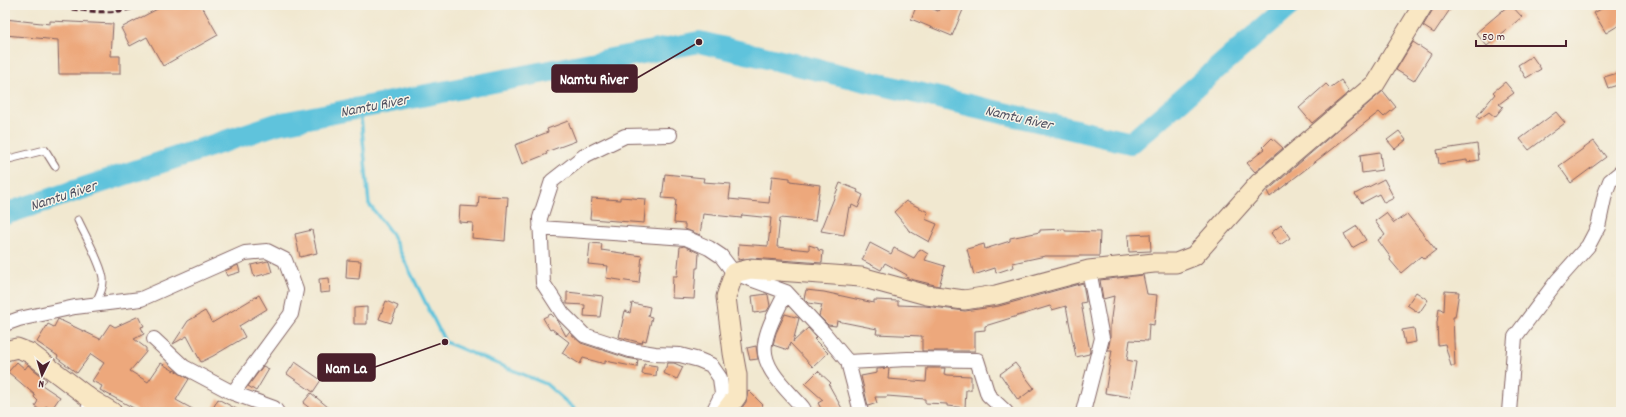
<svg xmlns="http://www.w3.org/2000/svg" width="1626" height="417" viewBox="0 0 1626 417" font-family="Dekko,sans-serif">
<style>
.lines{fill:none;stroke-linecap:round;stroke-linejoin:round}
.stream{stroke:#5ec3dc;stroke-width:3.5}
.river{stroke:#5ec3dc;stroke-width:22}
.building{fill:#eda87b}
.lane-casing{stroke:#846565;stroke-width:9}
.street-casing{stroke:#846565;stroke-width:16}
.secondary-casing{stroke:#846565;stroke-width:21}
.lane{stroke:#fff;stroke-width:7}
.street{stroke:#fff;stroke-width:14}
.secondary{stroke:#f9e7c3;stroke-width:19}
.rail{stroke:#4a1f2b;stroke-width:3;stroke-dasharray:6 3;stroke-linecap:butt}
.labels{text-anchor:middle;stroke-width:3;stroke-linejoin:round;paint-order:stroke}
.water-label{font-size:15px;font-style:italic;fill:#505060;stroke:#f7f3e8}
.leader{fill:none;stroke:#4a1f2b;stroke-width:1.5}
.callout-dot{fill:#4a1f2b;stroke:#f7f3e8;stroke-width:1.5}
.callout{fill:#4a1f2b;stroke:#4a1f2b;stroke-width:1.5}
.callout-label{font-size:15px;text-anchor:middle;font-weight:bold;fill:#fff}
</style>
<rect width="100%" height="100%" fill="#f7f3e8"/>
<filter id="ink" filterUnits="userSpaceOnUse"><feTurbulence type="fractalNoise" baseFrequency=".025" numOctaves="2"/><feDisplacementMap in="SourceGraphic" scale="8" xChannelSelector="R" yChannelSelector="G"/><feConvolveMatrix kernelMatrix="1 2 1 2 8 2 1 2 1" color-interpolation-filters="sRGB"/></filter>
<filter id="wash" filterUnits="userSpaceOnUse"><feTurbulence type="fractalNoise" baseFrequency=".012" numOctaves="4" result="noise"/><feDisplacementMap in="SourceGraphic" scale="16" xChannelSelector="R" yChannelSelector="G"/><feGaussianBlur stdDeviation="0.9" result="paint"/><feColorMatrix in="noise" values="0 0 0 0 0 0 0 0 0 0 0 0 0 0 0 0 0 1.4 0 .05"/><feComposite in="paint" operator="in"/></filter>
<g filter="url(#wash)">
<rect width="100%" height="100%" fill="#f1e8d0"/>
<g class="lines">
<!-- stream -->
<path class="stream" d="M360,108L369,204L391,233L445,342L546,384L578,412"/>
<!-- river -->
<path class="river" d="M5,214L277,124L699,42L1131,143L1290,5"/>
</g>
<g id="blocks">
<!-- building -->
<path class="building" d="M165,5H201L218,35L163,66L147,37L130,46L121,28Z
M917,5H923L938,11L941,5H965L952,36L911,19Z
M1434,5H1453L1434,33L1423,26L1432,11Z
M1509,5H1511L1522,17L1487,46L1476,33Z
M1608,5H1621V24L1606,33L1594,13Z
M5,19L50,24V21L113,24L111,56H120V74H59L58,40L5,35Z
M1413,42L1431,54L1414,81L1396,70Z
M1532,56L1541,69L1526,78L1518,65Z
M1621,72V84L1608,88L1604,77Z
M1341,80L1349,92L1312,123L1299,108L1326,84L1330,88Z
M1505,82L1514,93L1499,104L1503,107L1495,117L1489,112L1479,119L1477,116L1495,94L1493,92Z
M1383,91L1396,107L1384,117L1379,112L1270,197L1267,191Z
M1556,112L1565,123L1529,150L1520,139Z
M568,121L576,141L546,152L547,154L522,164L515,145L548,132L547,129Z
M1399,131L1406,140L1395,149L1387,140Z
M1272,138L1283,148L1255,172L1247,163L1265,149L1263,147Z
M1594,141L1606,157L1571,183L1559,166Z
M1477,144L1479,160L1467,162V160L1439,164L1437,150Z
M1380,152L1382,170L1362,173L1360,155Z
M665,174L704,178L703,182L731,184L729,199L769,203L772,176L790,178V181L820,185L815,221L780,218L777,247L809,250V245L818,248V250L823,251L822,263L751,258L738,260L739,244L768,246L771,218L742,215L741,218L703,214L700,235L685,229V224L674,223L676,199L662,198Z
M1384,179L1394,198L1384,203L1379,194L1362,203L1355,194Z
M840,183L858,190L857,192L863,195L858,208L852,205L851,208L849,207L844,235L821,231Z
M479,196L508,197L505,241L472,238L473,223L459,222L460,206L478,207Z
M620,197L646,199L644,223L590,219L592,198L620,200Z
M906,201L928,212L925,219L937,224L929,242L908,230V229L894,212Z
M1386,213L1394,223L1407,214L1436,250L1424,259L1421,256L1401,273L1390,260L1391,258L1378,240L1385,235L1375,221Z
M1281,225L1290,238L1280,245L1271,233Z
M1357,226L1366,240L1352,248L1344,234Z
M1065,229V231L1100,232L1099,256H1045L1013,263L1014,267L996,273L995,268L974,275L967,249L984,244L985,249L1010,241V238L1040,232V230Z
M312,230L317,253L300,257L295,234Z
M1150,234L1151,251L1129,252L1128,235Z
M590,243L602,244L601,250L642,256L639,283L606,278L608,266L588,264Z
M870,243L891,254L894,248L914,258L920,249L928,254L925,260L945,266L939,286L910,279L906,277L907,275L885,263L881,270L862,260Z
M684,246L699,253L698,268H696L694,299L672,298L673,276H677L680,247Z
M347,260L361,261L359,279L346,278Z
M268,261L269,262L272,272L254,277L251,265Z
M238,265L240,272L227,276L225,271Z
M1143,275L1147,294L1157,295L1154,325L1149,324L1148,341L1130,340L1127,360L1136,362L1130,397L1105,393L1112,350H1108L1110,340V325L1114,296L1103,299L1100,280Z
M329,278L330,292L320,293L319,279Z
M1083,283L1086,302L1081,303L1090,351L1089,354L1076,357L1066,306L1052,310L1050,306L985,326V330L975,331V351H922V336L876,334L877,329L837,321L836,326L828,325L819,316L822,305L808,303L804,299L806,290L824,292L874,303V300L898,301V305L925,306L965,311L999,306Z
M1445,291L1459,292L1455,317H1453L1455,366H1451L1445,344L1438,345L1437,323L1439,308L1444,311Z
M567,292L603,296L600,317L584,316L585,305L567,304Z
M1416,292L1428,300L1419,313L1407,305Z
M767,294L768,295L770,306L767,311L754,313L752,296Z
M259,295L267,309L239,326L245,337L213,356L201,362L187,336L173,344L188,321L205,311L212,323Z
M386,301L398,306L391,323L379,319Z
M632,303L650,307L648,316L652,317L646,341L643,340L642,343L619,337L625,311L630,313Z
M367,307V324H354V308Z
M551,314L558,321L566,336L569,332L581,343L627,358L638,360L637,367L605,361V364L583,358L580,364L562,353L569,342L552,329L550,330L543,318Z
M785,314L799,318L793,342L808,328L816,337L814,339L828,353L813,367L790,343L788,350L773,345L776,333Z
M139,316L144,326L141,327L144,334L134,339L146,348V352L130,371L148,382L161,363L174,371V370L189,379L176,400L198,412H141L100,390L102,386L92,381L104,363L91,354L77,373L57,358L58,356L37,342L48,324L54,327L58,319L100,339L110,324L115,327Z
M1414,328L1416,342L1405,344L1402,330Z
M756,346L758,359L750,360L747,348Z
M17,362L25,369L28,365L47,380L42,385L60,397L51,410L46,406L42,412L35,406L38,401L34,397L35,395L8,372Z
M295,362L321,380L313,392L287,374Z
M668,363H674L683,367L677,379L663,373Z
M1015,363L1034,388L1018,400L1000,374Z
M644,364L657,366L656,376L642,374Z
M263,366L269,369L256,391L248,386Z
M889,368L888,379L926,382L927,368H945L944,374L948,375L971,376V390H966L965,408L947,406V404L925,403V399L887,396V397H875L877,403L868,406L861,376L877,373V369Z
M818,371L831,383L829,385L844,412H823L818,403L823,400L805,384Z
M748,390L763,405L756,412H739L746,402Z
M311,393L334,412H315L303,403Z
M218,399L242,412H211Z"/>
</g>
</g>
<g filter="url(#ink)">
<use href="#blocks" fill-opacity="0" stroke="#846565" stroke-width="1"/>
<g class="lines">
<defs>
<path id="lane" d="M5,160L45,150L55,166
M78,220C85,235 101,263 103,278C104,287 99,296 95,304"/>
<path id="street" d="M670,135L625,136L584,156L552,181L540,218L543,283L563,314L584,335L630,350L655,354L680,355L699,360L711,365L720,378L722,394L713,412
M540,228L686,238L709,248L721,256L734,273L786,292L824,333L848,362
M786,292C779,308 767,326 765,344C761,369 789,391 803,408L805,412
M5,324L19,319L75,307L141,299L245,253L267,251L285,260L296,290L291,314L233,393
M154,339L184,367L233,393L274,408L277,412
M87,412L92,400
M861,412L848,362L908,359L977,360L988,395L1006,412
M1083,412L1102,338L1089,270
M1509,412L1515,337L1557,281L1588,246L1598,227L1605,194L1610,181L1621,172"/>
<path id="secondary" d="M5,351L17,348L30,353L92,400L112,412
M725,412L737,396V375L733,353L726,297L734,273L750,269L861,277L927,295L964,300L996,295L1089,270L1154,263H1176L1194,256L1259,183L1375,84L1423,5"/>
</defs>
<!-- lane casing -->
<use href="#lane" class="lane-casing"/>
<!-- street casing -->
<use href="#street" class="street-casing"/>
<!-- secondary casing -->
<use href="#secondary" class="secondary-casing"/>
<!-- lane -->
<use href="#lane" class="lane"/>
<!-- street -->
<use href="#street" class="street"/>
<!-- secondary -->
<use href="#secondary" class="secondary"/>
<!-- rail -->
<path class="rail" d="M45,5C76,9 112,18 142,5"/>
</g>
</g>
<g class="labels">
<!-- water labels -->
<g class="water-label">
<text transform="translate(374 105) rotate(-11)" y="5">Namtu River</text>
<text transform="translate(1019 117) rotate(13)" y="5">Namtu River</text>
<text transform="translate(63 195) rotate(-18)" y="5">Namtu River</text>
</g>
</g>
<!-- callouts -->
<path class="leader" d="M699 42L637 78M445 342L375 367"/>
<g class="callout-dot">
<circle cx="699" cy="42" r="4"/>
<circle cx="445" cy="342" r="4"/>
</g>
<g class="callout">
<rect x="552" y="65" width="85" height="27" rx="4"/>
<rect x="318" y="354" width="57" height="27" rx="4"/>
</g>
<g class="callout-label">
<text x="594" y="84">Namtu River</text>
<text x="346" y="373">Nam La</text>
</g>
<!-- margin -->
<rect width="1626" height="417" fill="none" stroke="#f7f3e8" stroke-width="20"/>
<!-- north arrow -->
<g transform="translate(42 375) rotate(185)" stroke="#f7f3e8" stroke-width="3" paint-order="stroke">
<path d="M0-3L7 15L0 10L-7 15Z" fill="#4a1f2b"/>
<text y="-6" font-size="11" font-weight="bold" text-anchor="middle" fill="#4a1f2b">N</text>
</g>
<!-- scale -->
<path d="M1476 40v6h90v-6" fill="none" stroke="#4a1f2b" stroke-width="2"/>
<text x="1482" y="40" font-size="12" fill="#4a1f2b" stroke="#f7f3e8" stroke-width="3" paint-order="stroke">50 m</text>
</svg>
